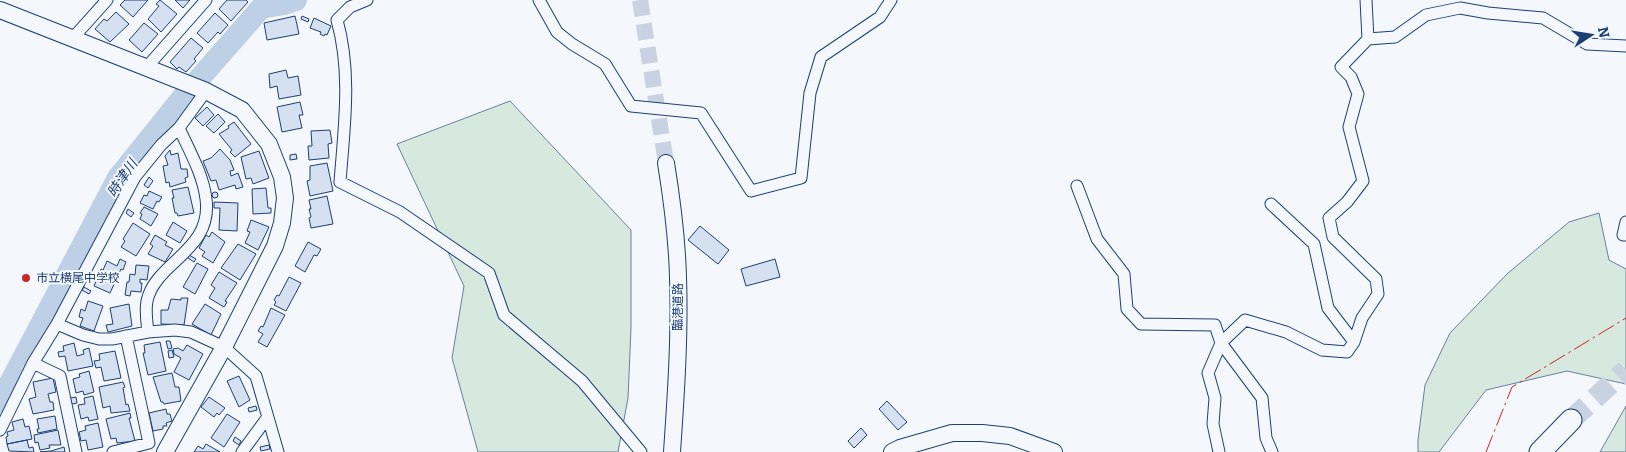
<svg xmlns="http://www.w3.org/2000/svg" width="1626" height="452" viewBox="0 0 1626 452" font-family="Bitter,'Noto Sans JP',serif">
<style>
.green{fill:#d7e8df;stroke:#687fa3}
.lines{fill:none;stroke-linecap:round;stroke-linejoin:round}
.river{stroke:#bed0e5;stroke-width:22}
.building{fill:#d5e0f0;stroke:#1d3f73}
.secondary-tunnel{stroke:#c9d2e0;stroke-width:16;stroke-dasharray:16 8;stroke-linecap:butt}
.highway-tunnel{stroke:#c9d2e0;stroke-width:21;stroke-dasharray:21 11;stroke-linecap:butt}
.street-casing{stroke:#1d3f73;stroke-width:13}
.secondary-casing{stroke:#1d3f73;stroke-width:18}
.highway-casing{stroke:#1d3f73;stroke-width:23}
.street{stroke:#f4f7fb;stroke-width:11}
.secondary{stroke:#f4f7fb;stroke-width:16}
.highway{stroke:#f4f7fb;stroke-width:21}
.power{stroke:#c62828;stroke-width:1;stroke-dasharray:18 4 2.5 4;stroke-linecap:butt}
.poi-dot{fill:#c62828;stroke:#f4f7fb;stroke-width:2}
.labels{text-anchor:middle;stroke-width:4;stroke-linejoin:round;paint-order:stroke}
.poi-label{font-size:12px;fill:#1d3f73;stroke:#f4f7fb;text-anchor:start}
.street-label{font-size:12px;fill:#1d3f73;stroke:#f4f7fb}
.water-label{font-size:14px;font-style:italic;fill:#1d3f73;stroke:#f4f7fb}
</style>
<rect width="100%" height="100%" fill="#f4f7fb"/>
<!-- green -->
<path class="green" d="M510,101L631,230V328L628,398L618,452H478L452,358L464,286L397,144Z
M1599,213L1609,260L1626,269V384L1567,371L1486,390L1439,452H1418V440L1425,385L1450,333L1507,274L1569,222Z
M1626,406V452H1600Z"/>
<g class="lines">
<!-- river -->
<path class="river" d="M0,402L118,178L183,97L261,8L284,4L296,0"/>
</g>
<!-- building -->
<path class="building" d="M125,0H148L133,17L120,5Z
M160,0L177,14L161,32L148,19L159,6L156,4Z
M175,0H190L183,8Z
M227,0H246L248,2L231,21L219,9Z
M116,12L129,24L110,42L95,29L104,19L107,21Z
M215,13L228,25L220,34L218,32L208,43L197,33Z
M295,16L299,34L267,40L264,23Z
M302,16L309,19L308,22L301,19Z
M314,18L331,26L327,35L325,34L324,36L320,34L321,32L310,28Z
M144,23L158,34L142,52L129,40Z
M191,38L203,48L194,59L196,61L186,72L179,67L177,69L170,62Z
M286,70L288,78L298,76L301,95L279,99L277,86L270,88L269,74Z
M300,102L303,115H299L302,128L282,132L277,107Z
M207,107L214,115L203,126L195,118Z
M218,114L225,122L214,133L206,126Z
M234,122L251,144L235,157L230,152L232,150L219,134L229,128L228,126Z
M330,130L332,143L328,144L329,158L309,160L308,146H312L311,131Z
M220,149L230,160L234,170L230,171L231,176L238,173L243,187L236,189L235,185L219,190L216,180L211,181L203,161L211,158Z
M170,150L171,155L178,153L181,169H187L188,177L185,178L186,182L170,187L169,182L166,183L163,166L168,165L165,156Z
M259,151L269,178L253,184L251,178L246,179L241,157Z
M296,154L297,159L290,160V155Z
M327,163L333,191L310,196L307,181L310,180V166Z
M149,177L153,181L148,188L144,185Z
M188,187L194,213L178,216L177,213H175L172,198H174L172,190Z
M266,188L268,208H271V213L253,214L252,189Z
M149,191L162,197L159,202L157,201L153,209L140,203L144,195L147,196Z
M212 195a3 3 0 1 1 6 0a3 3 0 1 1-6 0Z
M327,196L333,224L311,228L309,218L311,217L309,209H311L309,200Z
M214,202L238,203L237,231L219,230L220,208H214Z
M144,207L158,214L151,226L140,219L142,214L140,213Z
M128,209L134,213L131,217L126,213Z
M251,220L269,227L258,250L245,243L250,232L247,231Z
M173,222L187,231L180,243L166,235Z
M133,223L150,234L136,256L121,247L125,241L123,239Z
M700,226L729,250L718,264L688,240Z
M212,232L225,242L213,263L202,256L205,252L199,248L206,235L209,237Z
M155,235L167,242L165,245L173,249L165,262L148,254L153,246L150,244Z
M308,242L321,249L317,256L314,255L305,272L295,266Z
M238,244L256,254L240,280L221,268Z
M189,255L196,259L194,262L188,258Z
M120,259L126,262L123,270L121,269L110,293L94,286L101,269L103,270L107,261L117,266Z
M775,259L780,277L746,286L741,269Z
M197,263L208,269L195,294L183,287Z
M136,265L149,266L147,280L140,279V283H142L141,292L131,291L130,296L125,295L127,282H129L130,274L135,275Z
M219,272L237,283L225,301L227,302L224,307L209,298L215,288L211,285Z
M289,277L301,283L286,311L274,305L276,302L274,300L277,295L279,296Z
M84,287L91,291L89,294L82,290Z
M181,298H188L184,325L161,324V310H168L171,299L181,300Z
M88,301L103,306L94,331L80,326L83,318L79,317L81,309L85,311Z
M129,304L132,326L108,332L106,325L113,324L110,308Z
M205,304L221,314L211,335L192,324Z
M271,308L285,315L267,347L258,342L263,334L258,331L261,326L263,327Z
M166,341H170L172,348L168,349Z
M160,342L166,371L148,375L143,353H145L144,345Z
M74,343L77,356L84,354L83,350L89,348L93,366L68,371L65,356L59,357L58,352L64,351L63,346Z
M187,345L203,354L189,380L174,372L181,358L174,354L173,349L178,348L183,351Z
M172,350L174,357L169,358L168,351Z
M115,351L121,378L104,381L101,367L96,368L94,361L100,360L99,354Z
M89,371L94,392L84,395L83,391L76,393L73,379L80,377L79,374Z
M172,373L175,387H179L181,401L164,404L163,402H161L153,377Z
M239,376L250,400L239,407L227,381Z
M53,378L56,392L48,394L50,402H53L54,410L33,414L29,399L36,397L33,382Z
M123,382L125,387L123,388L126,405L128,404L130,411L111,413L110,406L103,408L99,387Z
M93,396L98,419L89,421L88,417L81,419L78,405L85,404L84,398Z
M76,397L77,403L72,404L70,398Z
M209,397L225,408L219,415L217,413L214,417L201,407Z
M887,401L907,422L898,430L879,409Z
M256,406L257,410L249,412L248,408Z
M166,409L167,414H170L172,421L166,423L167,426H163V429L153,431L149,413Z
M130,413L131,418H129L135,441L117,443L116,438L111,439L106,419Z
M227,414L240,422L224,447L211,438Z
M55,416L57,429L38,433L37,429H39L37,419Z
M23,419L25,427L29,426L32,439L7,444L6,437L8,436L7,432L14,430L12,422Z
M98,423L103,447L88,450L86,440L81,441L79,432L86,430L85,426Z
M861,428L867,435L854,448L848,441Z
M58,430L61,445H49L50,448L40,450L38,442L35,443L34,435Z
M235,437L241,441L239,445L233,441Z
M27,440L29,448L33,447L34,452L9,451L7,444Z
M206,444L220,452H194L198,446L203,449Z
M269,445L270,449L261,451L260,447Z
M64,447L65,452H40L51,451Z"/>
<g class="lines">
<!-- secondary-tunnel -->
<path class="secondary-tunnel" d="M640,0L666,163"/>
<!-- highway-tunnel -->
<path class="highway-tunnel" d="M1571,420L1626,370"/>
<defs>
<path id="street" d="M367,0L350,7L337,20C352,73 344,128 340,182L400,212L489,273L504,315L582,381L641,452
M539,0L557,32L572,44L605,64L631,106L701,113L751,191L801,178L810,93L821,57L880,17L891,0
M1366,0L1368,39
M72,39L107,0
M146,68L206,0
M1077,186L1097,239L1124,274L1127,309L1141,324L1215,325L1221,343L1262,398L1266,438L1272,452
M1271,204L1314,244L1328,308L1354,342
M1626,222L1623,235H1626
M57,324L83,335L99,339H112L148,332L175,330L191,332L224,347L256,376L278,452
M148,332C147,323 145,311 147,301C155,262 213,251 206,199C203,174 189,150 179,128
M33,363L60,376L76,452
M0,430L33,363L57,324L135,177L161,145L179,128L206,91
M113,452L149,443L126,336
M242,452L267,418
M1219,452L1213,424L1215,398L1208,373L1221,343L1245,320L1286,332L1322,350L1347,352L1354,342L1362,318L1378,294L1376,279L1333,237L1329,218L1347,202L1363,181L1349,127L1358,94L1351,77L1341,67L1368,39L1395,37L1426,15L1460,8L1488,13L1543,18L1587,44L1626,46"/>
<path id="secondary" d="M0,10L206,91L242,110L269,144L282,177L285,198L282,223L275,246L224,347L165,452
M666,163C672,200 677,239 678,277C680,335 676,394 672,452
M892,452L900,448L952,433H982L1010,436L1054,452"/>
<path id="highway" d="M1540,452L1571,420"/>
</defs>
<!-- street casing -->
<use href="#street" class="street-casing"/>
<!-- secondary casing -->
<use href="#secondary" class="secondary-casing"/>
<!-- highway casing -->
<use href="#highway" class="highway-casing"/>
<!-- street -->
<use href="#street" class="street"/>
<!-- secondary -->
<use href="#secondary" class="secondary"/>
<!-- highway -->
<use href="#highway" class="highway"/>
<!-- power -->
<path class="power" d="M1486,452L1512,387L1626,318"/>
</g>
<!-- markers -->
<circle class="poi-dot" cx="26" cy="278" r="5"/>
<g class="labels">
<!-- poi labels -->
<g class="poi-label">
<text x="36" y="282">市立横尾中学校</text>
</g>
<!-- street labels -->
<g class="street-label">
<text transform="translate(678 307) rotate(-90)" y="4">臨港道路</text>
</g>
<!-- water labels -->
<g class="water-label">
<text transform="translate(122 178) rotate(-56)" y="5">時津川</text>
</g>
</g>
<!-- north arrow -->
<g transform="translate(1591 35) rotate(78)" stroke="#f4f7fb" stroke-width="4" paint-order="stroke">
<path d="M0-4L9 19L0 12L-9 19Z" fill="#1d3f73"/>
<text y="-8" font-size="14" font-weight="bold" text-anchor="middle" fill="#1d3f73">N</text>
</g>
</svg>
